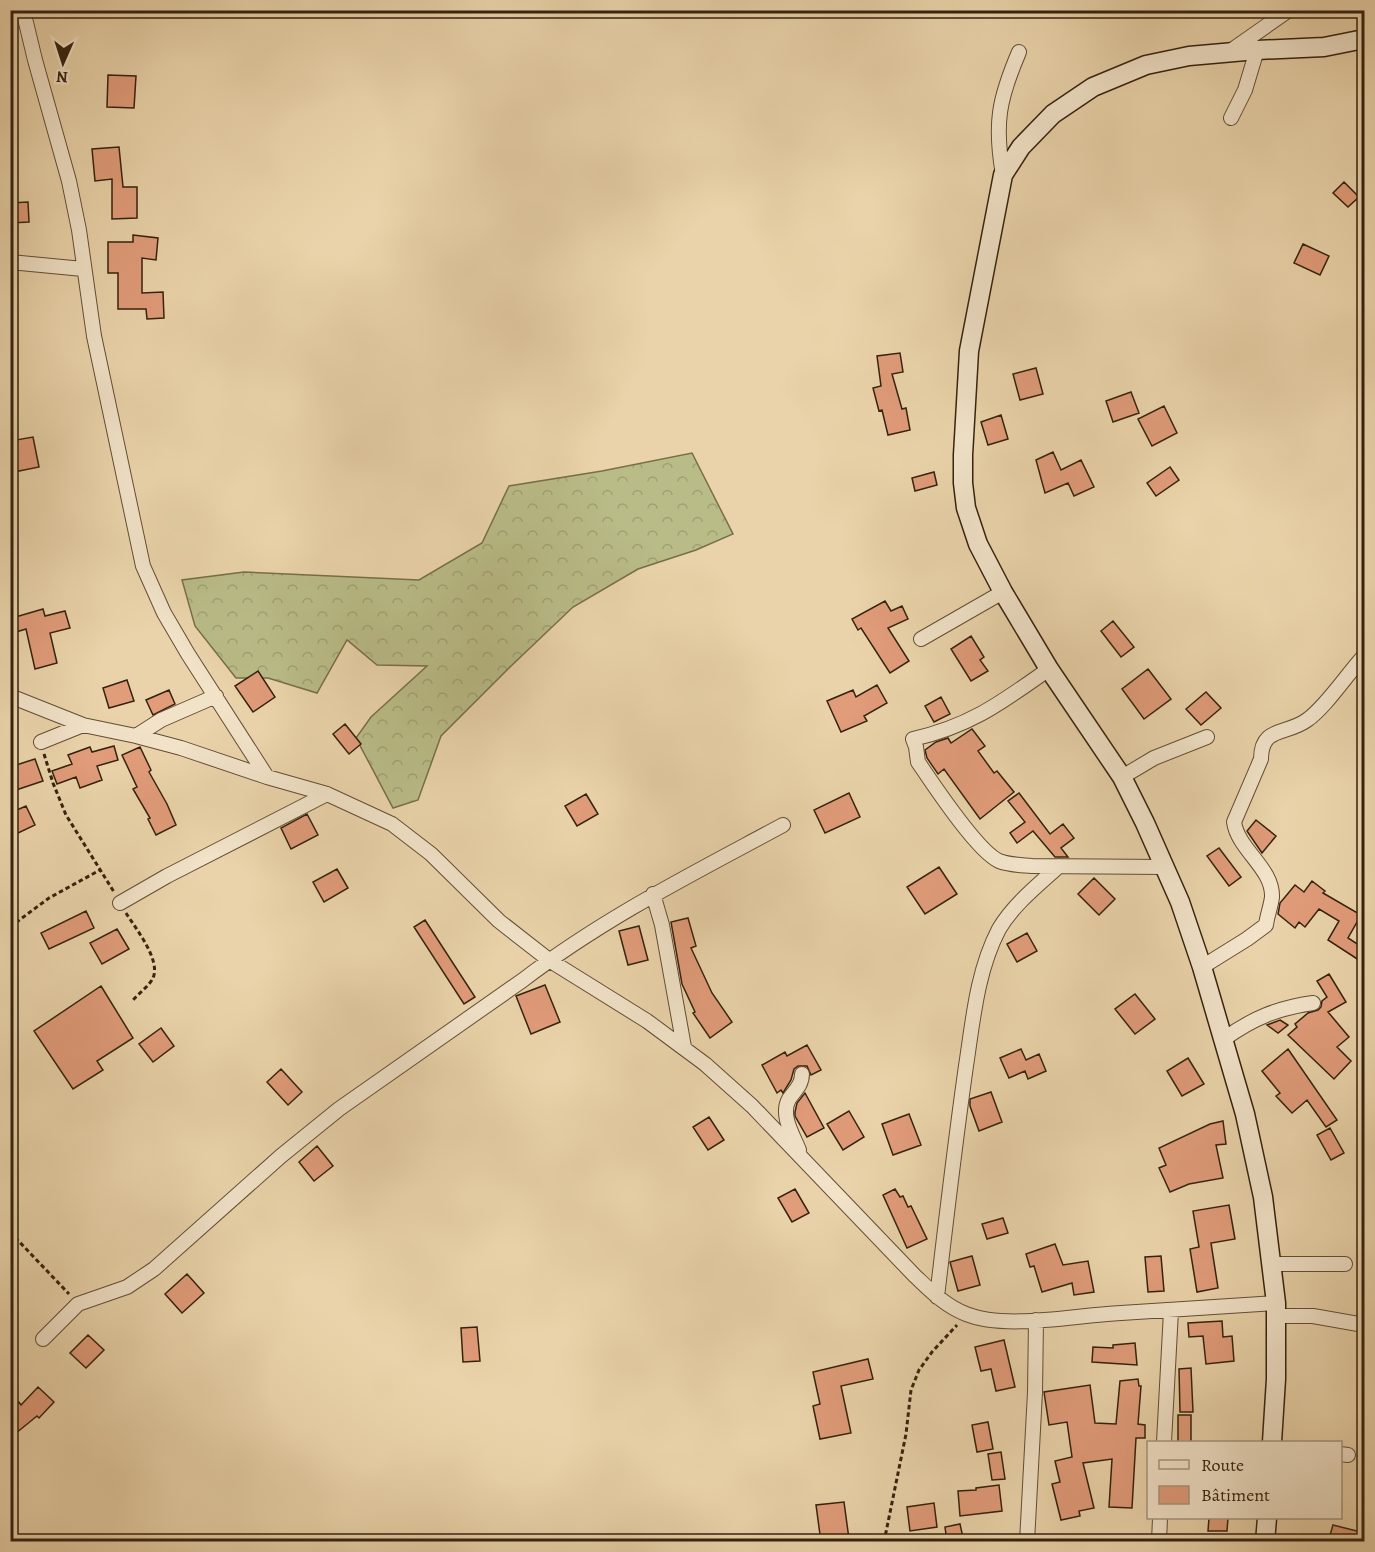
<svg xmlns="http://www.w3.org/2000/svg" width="1375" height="1552" viewBox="0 0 1375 1552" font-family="Alegreya,serif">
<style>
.forest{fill:url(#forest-crowns);stroke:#776f4a;stroke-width:1.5}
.building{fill:#e19c7a;stroke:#35220e;stroke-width:1.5}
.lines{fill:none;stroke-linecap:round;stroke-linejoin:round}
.minor-casing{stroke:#624e35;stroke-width:16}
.secondary-casing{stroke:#35220e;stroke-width:21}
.path{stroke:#35220e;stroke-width:3;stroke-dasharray:4.5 3;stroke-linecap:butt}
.minor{stroke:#f1e2c8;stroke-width:14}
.secondary{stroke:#f1e2c8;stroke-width:18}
</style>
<defs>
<pattern id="forest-crowns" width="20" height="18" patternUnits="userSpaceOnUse" patternTransform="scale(1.5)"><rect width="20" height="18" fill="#b9bc87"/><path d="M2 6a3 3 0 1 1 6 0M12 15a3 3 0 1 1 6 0" fill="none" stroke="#a0a173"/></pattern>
</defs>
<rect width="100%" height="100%" fill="#ead3aa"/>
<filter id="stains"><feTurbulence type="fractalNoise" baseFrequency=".00333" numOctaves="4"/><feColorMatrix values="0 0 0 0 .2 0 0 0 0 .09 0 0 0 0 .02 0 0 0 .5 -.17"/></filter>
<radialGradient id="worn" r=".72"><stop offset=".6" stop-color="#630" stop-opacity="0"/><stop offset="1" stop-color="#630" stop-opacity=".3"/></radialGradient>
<!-- forest -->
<path class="forest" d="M692,453L733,534L696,550L638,569L573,607L510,667L441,736L418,800L393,808L356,738L371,717L427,666L377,665L347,640L317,693L268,678H236L195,626L182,580L244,572L419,580L482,543L509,486L602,471Z"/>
<!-- building -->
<path class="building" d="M108,75L136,76L134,108L107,107Z
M119,147L123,187H137V218L112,219V179L95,181L92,149Z
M1344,182L1359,197L1348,207L1333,193Z
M28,202L29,222L10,223V203Z
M133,235L158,238L156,260L142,258V293L163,292L164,318L147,319L146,309H118V273H108V242H133Z
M1303,244L1329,256L1320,275L1294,263Z
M900,353L903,372L892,374L902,409L906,408L910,430L888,435L882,410L879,411L873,388L881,386L877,356Z
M1036,368L1043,394L1020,400L1013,374Z
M1131,392L1139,413L1113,422L1106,401Z
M1164,406L1177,433L1152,446L1138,419Z
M1001,415L1008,439L988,445L981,422Z
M33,437L39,467L14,472L10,441Z
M1053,452L1061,470L1081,460L1094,487L1074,496L1068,483L1045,493L1036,460Z
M1170,467L1179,480L1156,496L1147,483Z
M934,472L937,485L915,491L912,478Z
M885,601L891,611L902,606L908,619L888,628L909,661L890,673L861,628L858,630L852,619Z
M43,609L45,616L65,611L70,628L50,633L57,663L35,669L26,629L16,632L12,618Z
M1113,621L1134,647L1121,657L1101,631Z
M971,636L984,657L980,660L988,671L971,681L951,649Z
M1148,669L1171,699L1144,719L1122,689Z
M258,671L275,697L253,712L235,686Z
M127,680L134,701L109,708L103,688Z
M877,685L887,703L864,716L867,721L841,732L827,701L853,690L856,697Z
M169,690L175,704L153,715L146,700Z
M1206,692L1221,708L1201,725L1186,709Z
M941,697L950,714L934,722L925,706Z
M345,724L361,744L349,754L333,734Z
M972,729L985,746L978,751L994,773L997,771L1014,792L980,819L944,769L938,774L927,758L925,750L936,742L948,738L951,743Z
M114,746L118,760L97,766L102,780L80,788L76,777L57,784L52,771L72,764L68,755L90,747L92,752Z
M140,747L151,770L149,772L167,804L176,825L156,835L148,819L150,818L133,789L137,787L122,755Z
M35,759L43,781L13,791L10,782V767Z
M849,793L860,817L825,833L814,810Z
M1019,793L1050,834L1063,824L1074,838L1061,848L1068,857H1055L1033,831L1017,843L1010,833L1025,822L1008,801Z
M586,794L598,814L577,826L565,806Z
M26,806L35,825L16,834L10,821V813Z
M307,814L318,835L291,849L281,828Z
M1256,820L1276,836L1262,853L1247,831Z
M1219,848L1241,877L1229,886L1207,856Z
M939,867L957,894L925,914L907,887Z
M337,869L348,888L324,902L313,882Z
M1094,878L1115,899L1099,915L1078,894Z
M1312,881L1325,891L1323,893L1361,915L1348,938L1365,949V964L1328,940L1339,921L1319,909L1305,927L1299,922L1295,928L1278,914L1280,903L1295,885L1304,892Z
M86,911L94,928L49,949L41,933Z
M688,918L696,946L691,948L712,993L732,1022L710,1038L693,1013L695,1012L682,984L671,922Z
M425,920L475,997L464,1004L414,927Z
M639,926L648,960L628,965L619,931Z
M117,929L129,949L102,964L90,943Z
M1027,933L1037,951L1017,962L1007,944Z
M1329,974L1346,1002L1328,1012L1349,1037L1337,1047L1351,1061L1334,1079L1288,1035L1297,1027L1295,1024L1308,1013L1318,1010L1321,1007L1322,1001L1327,997L1317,981Z
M545,985L560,1022L531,1034L516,996Z
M101,986L133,1038L97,1061L103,1070L73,1089L34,1031Z
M1135,994L1155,1019L1135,1034L1115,1009Z
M1280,1020L1288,1025L1278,1033L1267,1025Z
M161,1028L174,1046L153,1062L139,1044Z
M807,1045L821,1070L811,1075L807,1066H798L794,1069L791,1080L783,1093L781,1090L777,1093L762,1065L785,1052L787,1056Z
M1021,1049L1026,1060L1039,1054L1046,1071L1028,1079L1025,1071L1009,1078L1000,1058Z
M1288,1049L1337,1120L1326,1127L1307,1100L1292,1113L1276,1096L1280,1093L1262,1071Z
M1188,1058L1204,1084L1182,1096L1167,1071Z
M281,1069L302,1092L288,1105L267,1082Z
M991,1092L1002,1122L979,1131L970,1106V1099Z
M805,1093L824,1128L807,1137L795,1116V1112L797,1103Z
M849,1111L864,1137L843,1150L827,1124Z
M909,1114L921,1145L893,1155L882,1124Z
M709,1117L724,1140L708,1150L693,1127Z
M1223,1121L1226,1144L1216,1145L1223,1178L1189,1184L1170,1192L1159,1168L1166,1165L1159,1148L1210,1124Z
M1330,1128L1344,1153L1331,1160L1317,1135Z
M317,1146L333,1166L314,1181L299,1162Z
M795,1189L809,1213L792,1222L778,1198Z
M895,1189L900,1197L903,1196L908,1207L911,1206L927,1239L907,1248L883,1195Z
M1229,1205L1235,1239L1211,1243L1218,1288L1197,1292L1190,1249L1199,1247L1193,1211Z
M1003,1218L1008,1233L987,1239L982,1224Z
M1055,1244L1063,1265L1088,1261L1094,1292L1074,1295L1072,1283L1042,1292L1034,1266L1030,1267L1026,1254Z
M972,1256L980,1285L958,1291L950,1262Z
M1161,1256L1164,1291L1148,1292L1145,1257Z
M187,1274L204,1293L182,1313L165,1294Z
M1222,1321L1223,1337L1232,1336L1234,1361L1206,1364L1203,1336L1189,1337L1188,1323Z
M477,1327L480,1361L463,1362L461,1328Z
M88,1335L104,1350L86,1368L70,1353Z
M1004,1340L1015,1387L996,1391L991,1369L981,1371L975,1347Z
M1135,1343L1137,1365L1092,1362L1093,1347L1113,1348V1345Z
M868,1359L873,1379L841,1386L851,1433L820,1439L813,1406L820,1404L813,1372Z
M1191,1368L1193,1412H1180L1179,1369Z
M1138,1379L1139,1386H1141L1138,1424L1145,1425V1438H1136L1132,1508L1109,1507L1112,1459L1083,1463L1094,1508L1079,1511L1080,1516L1061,1520L1052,1484L1060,1482L1055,1461L1072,1457L1067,1422L1049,1425L1044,1392L1090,1385L1095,1423L1116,1424L1120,1381Z
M38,1387L54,1402L39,1418L37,1416L10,1438V1409L19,1402L21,1405Z
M1178,1415H1191V1443H1178Z
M988,1422L993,1449L977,1452L972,1425Z
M1001,1452L1005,1479L992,1480L988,1454Z
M999,1485L1002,1511L960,1516L958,1491L976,1490V1488Z
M844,1502L849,1539L821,1542L816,1505Z
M934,1503L937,1527L910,1531L907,1507Z
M1209,1518H1228L1227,1531H1208Z
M960,1524L964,1542H947L945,1527Z
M1333,1525L1365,1533V1542H1328Z"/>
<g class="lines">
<defs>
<path id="minor" d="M23,10L35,60L69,181L79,230L94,336L143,566L164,613L188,654L267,777
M1229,52L1289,10
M1231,118L1245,90L1257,50
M1003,175C994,123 999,99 1019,52
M10,262L83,269
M921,639L1003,592
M1049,669C1002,702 971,726 913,739L916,747L918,762C933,784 977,851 999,861C1009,865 1021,865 1032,866L1166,867
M10,696L83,725L136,736L181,748L267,777L327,794L392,824L431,854L499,921L549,960L647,1021L705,1064L752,1106L915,1276C930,1290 945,1306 966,1314C1003,1329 1067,1317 1107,1314C1163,1310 1219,1307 1276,1303
M136,736L161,720L216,696
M41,742L83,725
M1122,777L1154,758L1207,737
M653,894L662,925L684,1047
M120,903L167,876L327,794
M1202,967L1247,939L1266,925C1267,916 1271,906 1272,897C1273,868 1238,850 1234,822L1261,759C1261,726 1287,735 1307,720C1325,708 1348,673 1364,656
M1224,1039C1253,1018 1278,1008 1313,1003
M799,1150C793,1135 780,1115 789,1099C795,1090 802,1085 802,1074
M1271,1264H1345
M937,1297C946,1220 955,1143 966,1066C973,1020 977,971 999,929C1013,905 1038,885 1059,866
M1276,1316H1313L1364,1325
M43,1339L78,1304L127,1287L154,1269L281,1156L339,1109L523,980C604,918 694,873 783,825
M1164,1442L1171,1311
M1340,1454L1348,1455
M1027,1542L1035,1392L1036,1320
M1159,1542L1160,1518"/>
<path id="secondary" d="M1272,1442L1276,1379V1303L1263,1197L1245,1114L1202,967L1180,902L1145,823L1122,777L1049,669L1003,592L978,544L966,508L963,483V455L969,351L1003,175L1021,147L1053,114L1093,87L1146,65L1189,56L1257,50L1324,47L1364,39
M1265,1542L1267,1518"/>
</defs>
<!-- minor casing -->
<use href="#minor" class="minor-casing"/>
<!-- secondary casing -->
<use href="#secondary" class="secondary-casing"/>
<!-- path -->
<path class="path" d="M44,754L53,783L66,815L114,892
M126,913C136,929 161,960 153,978C149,986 139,993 133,1000
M10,927L49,898L100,870
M10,1232L69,1294
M884,1542L906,1434L911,1390L919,1370L932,1352L957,1325"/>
<!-- minor -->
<use href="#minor" class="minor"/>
<!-- secondary -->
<use href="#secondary" class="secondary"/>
</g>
<!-- margin -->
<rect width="1375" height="1552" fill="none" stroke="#ead3aa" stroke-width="36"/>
<rect x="12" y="12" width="1351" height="1528" fill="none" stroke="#35220e" stroke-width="3"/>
<rect x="18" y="18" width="1339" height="1516" fill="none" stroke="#35220e" stroke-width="1.5"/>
<!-- legend -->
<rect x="1147" y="1441" width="195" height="78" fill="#f1e2c8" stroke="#a6957e" stroke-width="1.5"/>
<rect x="1159" y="1460" width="30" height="9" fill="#f1e2c8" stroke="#a6957e" stroke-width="1.5"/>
<text x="1201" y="1471" font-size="18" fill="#35220e">Route</text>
<rect x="1159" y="1486" width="30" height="18" fill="#e19c7a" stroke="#a6957e" stroke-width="1.5"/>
<text x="1201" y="1501" font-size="18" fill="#35220e">Bâtiment</text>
<!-- north arrow -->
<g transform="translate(63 63) rotate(183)" stroke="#f1e2c8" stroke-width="4.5" paint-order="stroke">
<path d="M0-4.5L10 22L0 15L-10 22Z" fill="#35220e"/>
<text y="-9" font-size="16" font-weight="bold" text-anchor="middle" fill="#35220e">N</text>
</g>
<rect width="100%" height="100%" filter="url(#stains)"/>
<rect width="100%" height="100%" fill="url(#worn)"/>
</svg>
